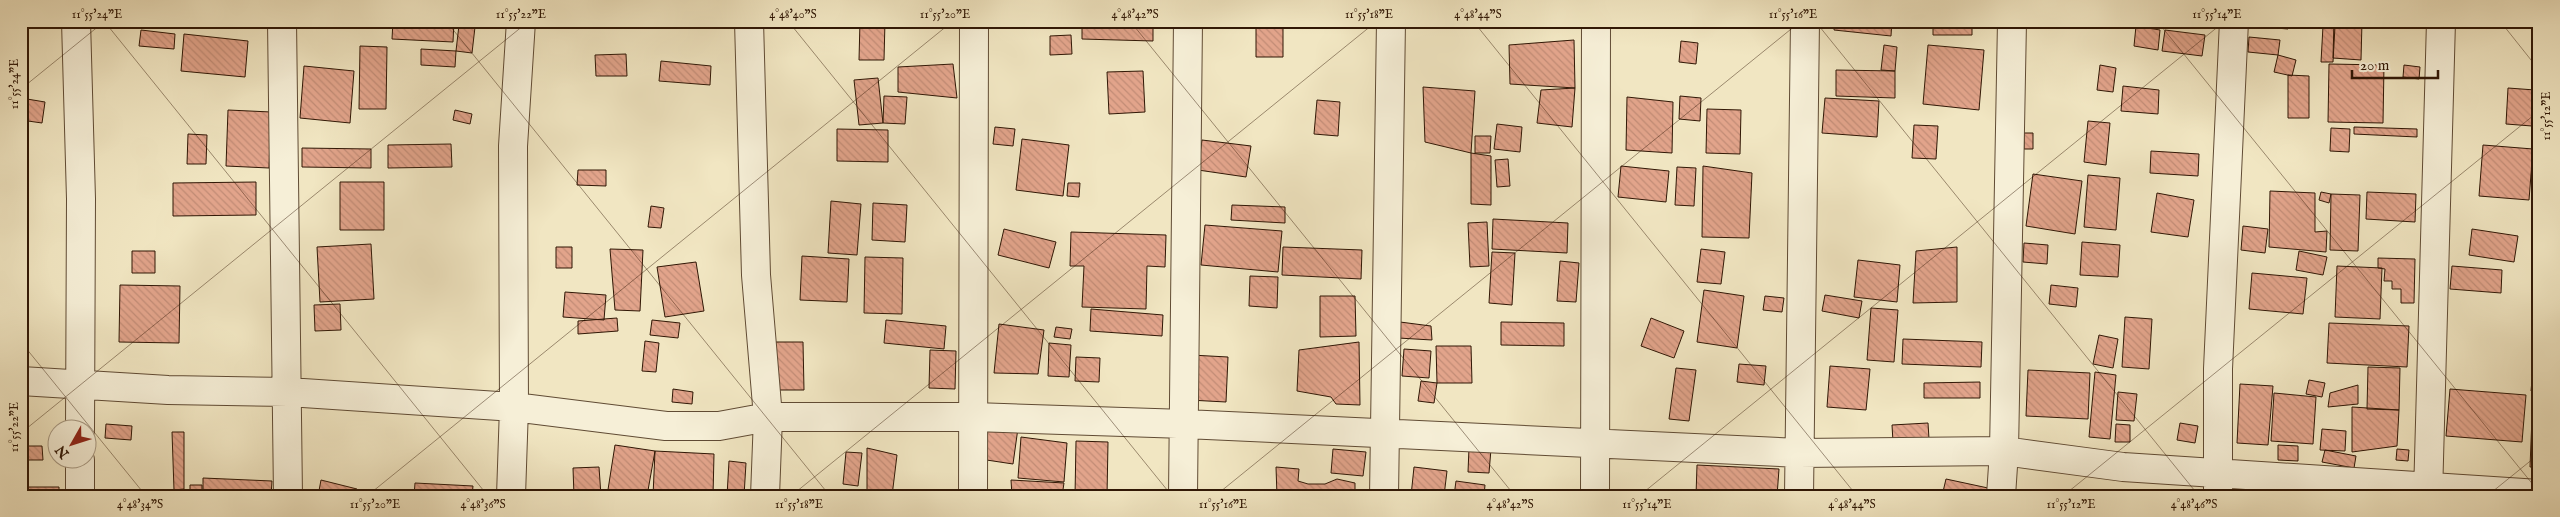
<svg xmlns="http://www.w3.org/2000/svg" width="2560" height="517" viewBox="0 0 2560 517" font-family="'IM FELL English',serif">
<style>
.building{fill:url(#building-back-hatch);stroke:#301705}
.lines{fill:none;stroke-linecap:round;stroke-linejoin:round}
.minor-casing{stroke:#604b34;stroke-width:30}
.minor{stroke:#f6efd7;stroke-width:28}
.ticks{fill:none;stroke:#301705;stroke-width:1;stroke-opacity:0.45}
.neatline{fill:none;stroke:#301705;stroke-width:2}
.ticks-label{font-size:12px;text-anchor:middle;fill:#301705}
</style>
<defs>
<pattern id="building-back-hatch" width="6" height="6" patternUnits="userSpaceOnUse" patternTransform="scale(1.25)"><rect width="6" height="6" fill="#e2a48b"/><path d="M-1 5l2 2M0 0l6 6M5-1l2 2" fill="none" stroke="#c28c76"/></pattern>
</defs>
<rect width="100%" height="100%" fill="#f1e6c2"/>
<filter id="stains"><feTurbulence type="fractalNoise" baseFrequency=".004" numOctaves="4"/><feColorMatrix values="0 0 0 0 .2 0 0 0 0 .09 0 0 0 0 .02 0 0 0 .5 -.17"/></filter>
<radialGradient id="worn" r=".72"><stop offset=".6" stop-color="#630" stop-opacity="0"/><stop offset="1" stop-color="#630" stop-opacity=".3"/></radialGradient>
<!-- building -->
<path class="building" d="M393,21H454L453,42L392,39Z
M799,21H842L841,28Z
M860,21H885L884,60H859Z
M1082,21H1153V41L1082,39Z
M1256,21H1283V57H1256Z
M1835,21H1892L1891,36L1834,30Z
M1933,21H1972V35H1933Z
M2125,21H2180V27Z
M2241,21H2288V29L2240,25Z
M2334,21H2362L2361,60L2333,58Z
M459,25L475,27L472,53L456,51Z
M2136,26L2160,30L2158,50L2134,46Z
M2323,26H2335L2333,62H2321Z
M141,30L175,34L174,49L139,46Z
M2165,30L2205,35L2202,56L2162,51Z
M184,34L248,41L245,77L181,71Z
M1071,35L1072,54L1050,55V36Z
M2249,37L2280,40L2278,55L2248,52Z
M1574,40L1575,88L1510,84L1509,45Z
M1681,41L1698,43L1696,64L1679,62Z
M1884,45L1897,47L1895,71L1881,70Z
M1928,45L1984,50L1979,110L1923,104Z
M360,46L387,47L386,109H359Z
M421,49L456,51L455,67L421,65Z
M626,54L627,76H596L595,55Z
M2278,55L2296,60L2292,76L2274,72Z
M661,61L711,66L710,85L659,81Z
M953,64L957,98L898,92V67Z
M2329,64L2384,65L2383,123L2328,122Z
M2100,65L2116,68L2113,92L2097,90Z
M2404,65L2420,67L2419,79L2403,77Z
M304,66L354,71L350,123L300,118Z
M1836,70L1895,71V98L1836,96Z
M1143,71L1145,112L1109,114L1107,72Z
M2288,75L2309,76V118H2288Z
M878,78L883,123L859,125L854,80Z
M2123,86L2159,90L2158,114L2121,111Z
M1423,87L1475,91L1471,153L1425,142Z
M1575,88L1572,127L1537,123L1541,90Z
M2508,88L2535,90L2532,126L2506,124Z
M884,96L907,97L905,124L883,123Z
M1680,96L1701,98L1700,121L1679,119Z
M1627,97L1673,102L1672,153L1626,150Z
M21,98L45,102L42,123L21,120Z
M1825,98L1879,101L1877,137L1822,133Z
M1317,100L1340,102L1338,136L1314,134Z
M1707,109L1741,110L1740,154L1706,153Z
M228,110L271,112L269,168L226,166Z
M455,110L472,114L470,124L453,120Z
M2088,121L2110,123L2106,165L2084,162Z
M1497,124L1522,127L1520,152L1494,149Z
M1914,125L1938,126L1936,159L1912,158Z
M995,127L1015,129L1013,146L993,144Z
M2354,127L2417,129V137L2354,134Z
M2331,128L2350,129L2349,152L2330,151Z
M837,129L888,130V162L837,161Z
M2024,133H2033V149H2024Z
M188,134L207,135L206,164H187Z
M1475,136H1491L1490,153H1475Z
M1022,139L1069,145L1063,196L1016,190Z
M1202,140L1251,146L1246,177L1198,170Z
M2539,141V201L2534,200Z
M451,144L452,167L388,168V145Z
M2483,145L2533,149L2529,200L2479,196Z
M302,148L371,149V168L302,167Z
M2151,151L2199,154L2198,176L2150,173Z
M1471,153L1491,156V205L1471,204Z
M1508,159L1510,186L1497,187L1495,160Z
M1621,166L1669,171L1666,202L1618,197Z
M1703,166L1752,173L1749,238L1702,237Z
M1677,167L1696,168L1694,206L1675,205Z
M578,170H606V186L577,185Z
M2033,174L2082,181L2075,234L2026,226Z
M2088,175L2120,178L2116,230L2084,227Z
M256,182V215L173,216V183Z
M340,182H384V230H340Z
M1068,183H1080L1079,197L1067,196Z
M2270,191L2315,193V232L2327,231L2326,252L2269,247Z
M2321,192L2331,194L2329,203L2319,200Z
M2367,192L2416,194L2415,222L2366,219Z
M2157,193L2194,200L2188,237L2151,232Z
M2331,194L2360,195L2358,251L2330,250Z
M831,201L861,204L857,255L828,253Z
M873,203L907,205L905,242L872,240Z
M1232,205L1285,207V223L1231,220Z
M651,206L664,208L661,228L648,227Z
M1493,219L1568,223L1567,253L1492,249Z
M1487,222L1489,266L1470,267L1468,223Z
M1205,225L1282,231L1278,272L1201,265Z
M2243,226L2268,229L2265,253L2241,250Z
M1004,229L1056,242L1049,268L998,255Z
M2472,229L2518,236L2514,262L2469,255Z
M1071,232L1166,235L1165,267L1147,266L1146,309L1082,307L1084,266H1070Z
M2082,242L2120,245L2118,277L2080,275Z
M2024,243L2048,245L2047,264L2023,262Z
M371,244L374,299L320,302L317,247Z
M556,247H572V268H556Z
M1283,247L1362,250L1361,279L1282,275Z
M1957,247V302L1913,303L1916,251Z
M610,249L643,250L640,311L615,310Z
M1701,249L1725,252L1721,284L1697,282Z
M132,251H155V273H132Z
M2299,251L2327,257L2323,275L2296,270Z
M1492,252L1515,253L1512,305L1489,303Z
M802,256L849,259L847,302L800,300Z
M865,257L903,258L902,314L864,313Z
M2378,258L2415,259L2414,303H2401V289H2392V281H2384L2385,269L2378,268Z
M1858,260L1900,265L1897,302L1854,297Z
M1560,261L1579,263L1576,302L1557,301Z
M696,262L704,311L665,317L657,267Z
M2337,266L2382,268L2380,319L2335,317Z
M2452,266L2502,270L2501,293L2450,289Z
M2252,273L2307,278L2303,314L2249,309Z
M1250,276L1278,277L1277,308L1249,306Z
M120,285L180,286L179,343L119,342Z
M2051,285L2078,288L2076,307L2049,304Z
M1704,290L1744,296L1737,348L1697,342Z
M21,291H27L25,315L21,314Z
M565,292L606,295L604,320L563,317Z
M1825,295L1862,301L1859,318L1822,311Z
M1320,296H1355L1356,336L1320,337Z
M1765,296L1784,298L1782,312L1763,310Z
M340,304L341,330L315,331L314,305Z
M1871,308L1898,310L1894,362L1867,360Z
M1091,309L1163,315L1162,336L1090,331Z
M2125,317L2152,319L2149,369L2122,367Z
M617,318L618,331L578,334V321Z
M1651,318L1684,331L1674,358L1641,346Z
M652,320L680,323L678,338L650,335Z
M886,320L946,326L944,349L884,343Z
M1400,322L1431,326L1432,340L1398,338Z
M1501,322L1564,323V346L1501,345Z
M2329,323L2409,326L2407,367L2327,363Z
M999,324L1044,330L1038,374L994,373Z
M1056,327L1072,329L1070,339L1054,337Z
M2099,335L2118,339L2113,368L2093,364Z
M1903,339L1982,342L1981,367L1902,364Z
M645,341L659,343L656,372L642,371Z
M773,342H803L804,390H773Z
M1359,342L1360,405L1336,404L1331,397L1297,391L1299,350Z
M1049,343L1071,345L1069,377L1048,376Z
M1436,346H1471L1472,383H1437Z
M1404,349L1431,351L1429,378L1402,376Z
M930,350L956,351L955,389L929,388Z
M1191,355L1228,357L1226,402L1189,400Z
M1076,357L1100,358L1099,382L1075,381Z
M2534,358L2539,359V391H2531Z
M1739,364L1766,366L1764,385L1737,382Z
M1830,366L1870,369L1866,410L1827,407Z
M2368,367L2400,368L2399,410L2367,409Z
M1676,368L1696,370L1689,421L1669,419Z
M2028,370L2090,373L2088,419L2026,416Z
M2095,372L2116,375L2110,439L2089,437Z
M2309,380L2325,383L2322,397L2306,394Z
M1421,381L1437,383L1434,403L1418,401Z
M1980,382V398H1924V383Z
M2240,384L2273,386L2268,445L2237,443Z
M2358,385V404L2328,407L2330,393Z
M673,389L693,392L692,404L672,402Z
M2450,389L2526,395L2522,442L2446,436Z
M2118,392L2137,394L2134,421L2116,420Z
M2274,393L2316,397L2313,444L2271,441Z
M2533,397H2539V416H2532Z
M2352,407L2399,410L2397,446L2352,452Z
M2532,417H2539V467H2530Z
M985,423L1018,428L1013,464L980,459Z
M1928,423L1929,439L1893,442L1892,425Z
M2180,423L2198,426L2195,443L2177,440Z
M106,424L132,426L131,440L105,438Z
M2116,424L2130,425V442H2115Z
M2322,429L2346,431L2345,451L2320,450Z
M172,432H184V489L174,490Z
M1021,437L1067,443L1064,482L1018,478Z
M1076,441L1108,442L1107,496H1075Z
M615,445L655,451L647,496H607Z
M2278,445L2298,446V461L2278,460Z
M21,446H42L43,460H21Z
M867,448L897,455L892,496H867Z
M1469,448L1491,449L1489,473L1468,472Z
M1333,449L1366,452L1363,476L1331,473Z
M2397,449L2409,450L2408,461L2396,460Z
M2325,450L2356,456L2354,468L2322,462Z
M655,451L714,454L713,496H653Z
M846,452L862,453L858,486L843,484Z
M729,461L746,463L744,496H727Z
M1697,465L1779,469L1777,496H1696Z
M599,467L601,496H574L573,468Z
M1276,467L1299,469L1298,481L1308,484H1325L1337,479L1355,483V496H1277Z
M1414,467L1447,471L1444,496H1411Z
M203,478L272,481L271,496H203Z
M1946,479L1988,488L1986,496H1942Z
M321,480L357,489L356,496H318Z
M1011,480L1064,483L1062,496H1012Z
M1456,481L1485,485L1484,496H1454Z
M415,483L473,486L472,496H414Z
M190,485H202V496H190Z
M21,487H59V496H21Z
M2010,490L2043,493V496H2009Z
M2088,490L2107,493V496H2087Z"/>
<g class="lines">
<defs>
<path id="minor" d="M76,21L81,199L80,430
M282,21L288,496
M749,21L756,275L768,417L765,496
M21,381L168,390L288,392L514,407L666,426H719L768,417H974L1185,424L1799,453L2004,451L2123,467L2539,494
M80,496V460
M511,496L514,407L513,146L521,21
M973,496L974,21
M1183,496L1188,21
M1384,496L1391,21
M1595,496L1596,21
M1799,496L1805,21
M2001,496L2004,451L2012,21
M2218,496V369L2234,21
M2428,496L2441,21"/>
</defs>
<!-- minor casing -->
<use href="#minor" class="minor-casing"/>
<!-- minor -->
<use href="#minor" class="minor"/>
</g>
<!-- ticks -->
<path class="ticks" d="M104,21L488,496M446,21L830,496M788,21L1172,496M1130,21L1515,496M1473,21L1857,496M1815,21L2199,496M2157,21L2539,492M2500,21L2539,70M21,89L105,21M21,342L146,496M21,433L529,21M367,496L953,21M791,496L1377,21M1215,496L1801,21M1639,496L2225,21M2063,496L2539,111M2487,496L2539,454"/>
<!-- margin -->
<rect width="2560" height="517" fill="none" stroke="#f1e6c2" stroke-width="55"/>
<!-- north arrow -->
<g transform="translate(72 444) rotate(231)"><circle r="24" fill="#f6efd7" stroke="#a79983"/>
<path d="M0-4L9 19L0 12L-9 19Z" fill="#8f2418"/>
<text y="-8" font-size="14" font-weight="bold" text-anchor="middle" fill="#301705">N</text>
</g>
<!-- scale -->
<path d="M2352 70v8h86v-8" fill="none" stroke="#301705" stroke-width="2.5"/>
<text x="2360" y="70" font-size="15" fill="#301705" stroke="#f6efd7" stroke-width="4" paint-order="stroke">20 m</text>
<rect x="28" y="28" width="2504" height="462" class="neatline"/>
<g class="ticks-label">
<text x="97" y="18">11°55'24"E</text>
<text x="521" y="18">11°55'22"E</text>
<text x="793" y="18">4°48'40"S</text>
<text x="945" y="18">11°55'20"E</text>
<text x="1135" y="18">4°48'42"S</text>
<text x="1369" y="18">11°55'18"E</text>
<text x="1478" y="18">4°48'44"S</text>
<text x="1793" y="18">11°55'16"E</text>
<text x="2217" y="18">11°55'14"E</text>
<text transform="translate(14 84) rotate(-90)" y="4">11°55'24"E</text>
<text transform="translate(2546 116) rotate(-90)" y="4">11°55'12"E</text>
<text transform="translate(14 427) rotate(-90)" y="4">11°55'22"E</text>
<text x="140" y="508">4°48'34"S</text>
<text x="375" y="508">11°55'20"E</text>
<text x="483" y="508">4°48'36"S</text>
<text x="799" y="508">11°55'18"E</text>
<text x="1223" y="508">11°55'16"E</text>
<text x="1510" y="508">4°48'42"S</text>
<text x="1647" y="508">11°55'14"E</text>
<text x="1852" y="508">4°48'44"S</text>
<text x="2071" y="508">11°55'12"E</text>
<text x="2194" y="508">4°48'46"S</text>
</g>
<rect width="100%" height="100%" filter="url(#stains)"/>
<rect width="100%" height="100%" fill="url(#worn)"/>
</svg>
